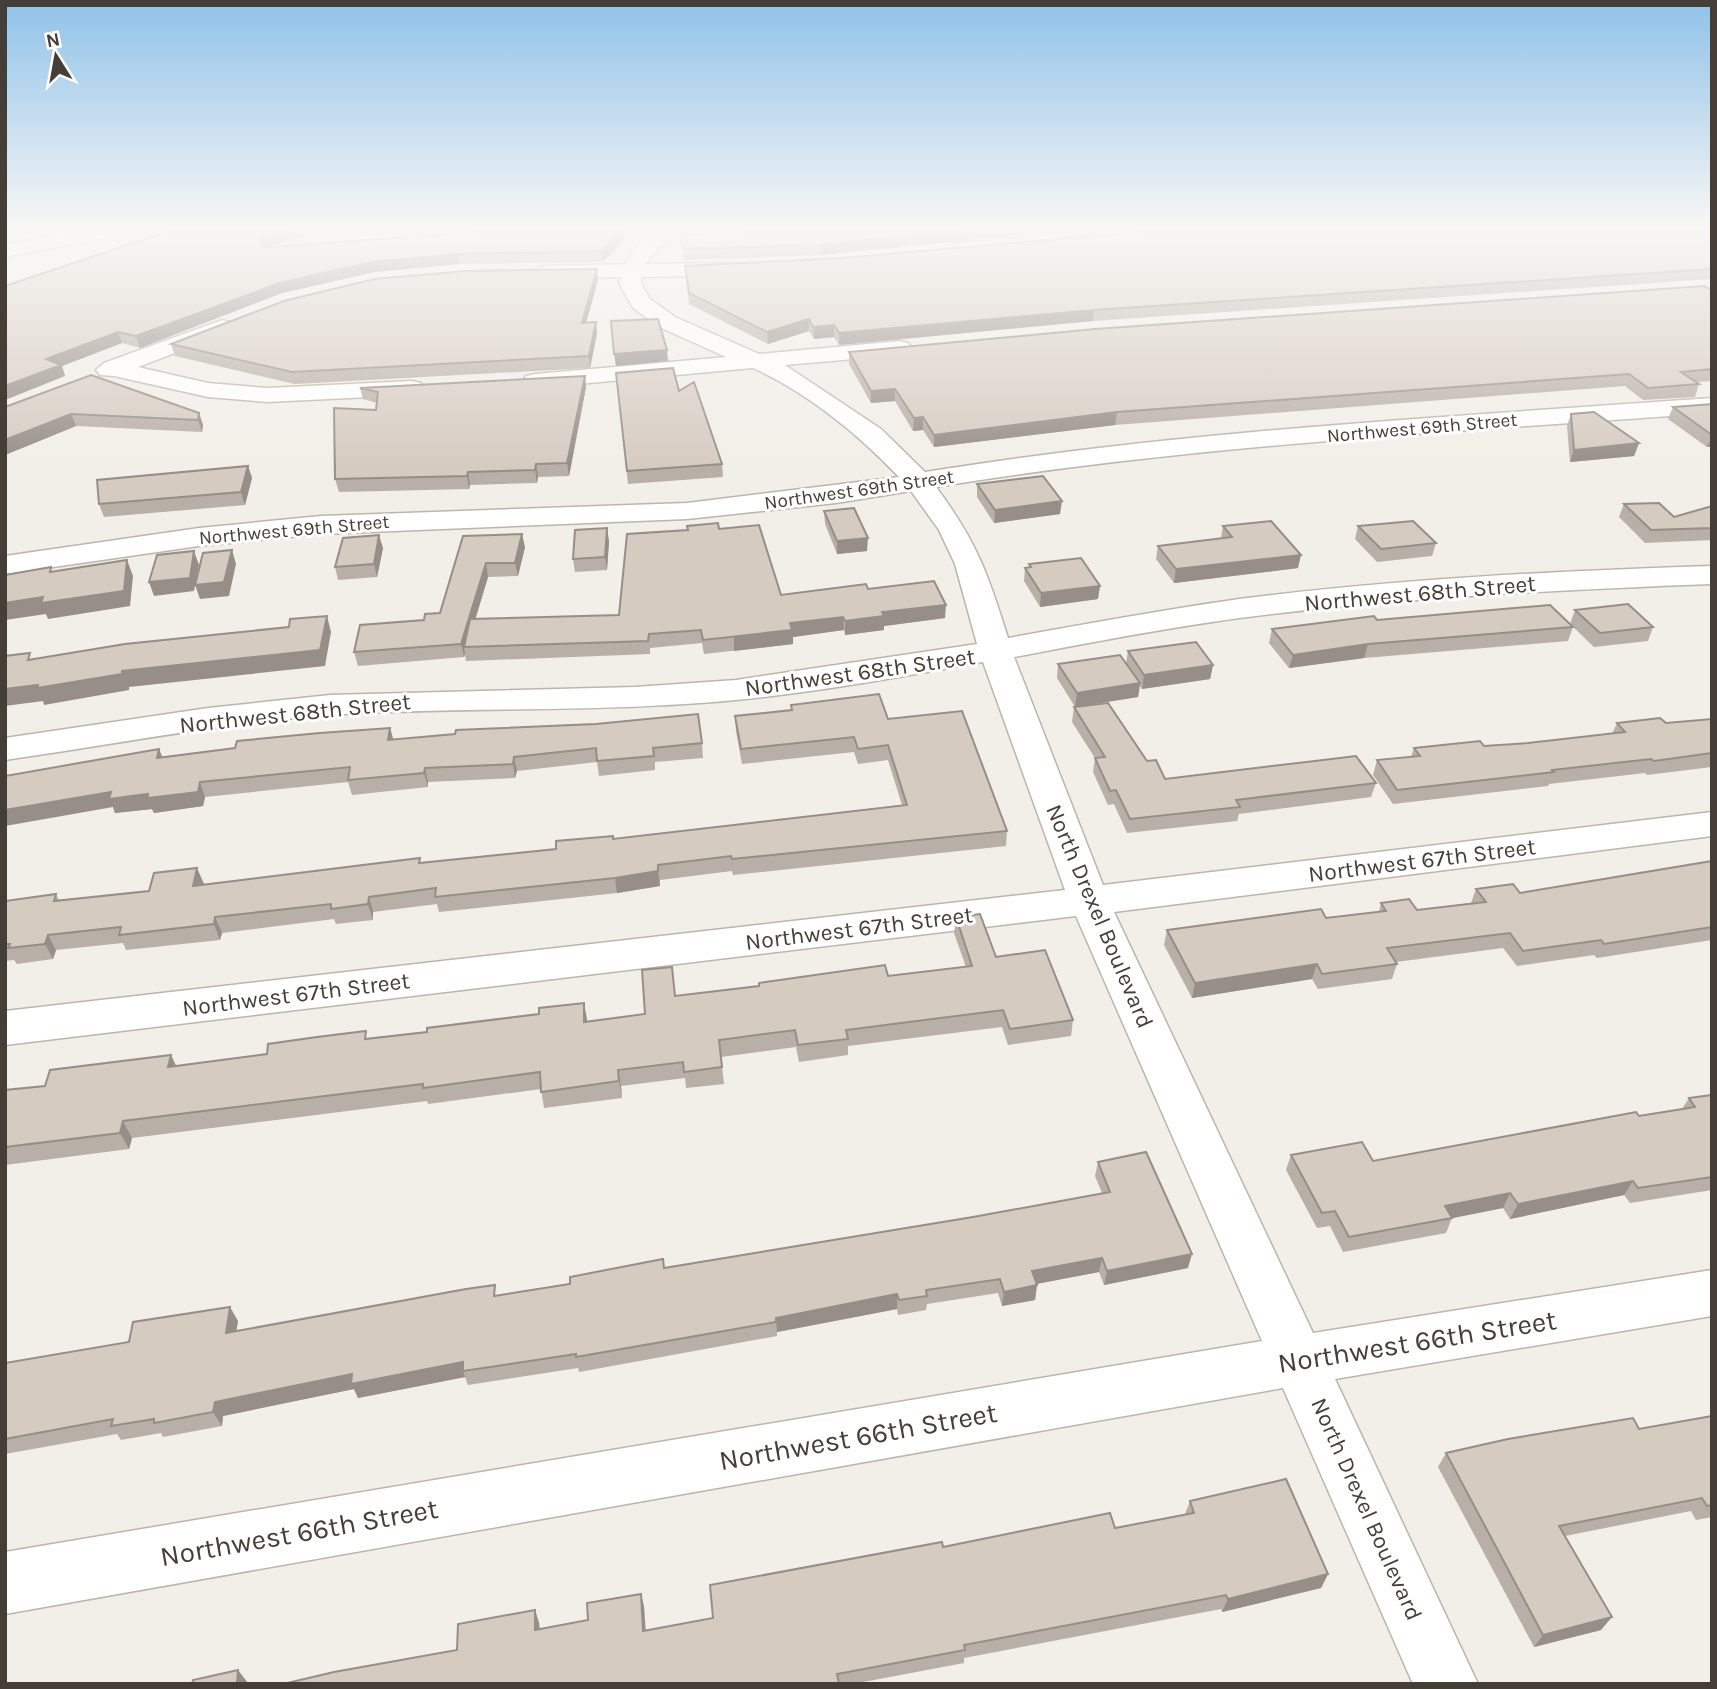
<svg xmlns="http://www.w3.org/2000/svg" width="1717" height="1689" viewBox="0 0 1717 1689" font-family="Karla,sans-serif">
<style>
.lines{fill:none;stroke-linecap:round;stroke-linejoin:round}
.minor-casing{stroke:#bdb5ab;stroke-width:3}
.tertiary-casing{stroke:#bdb5ab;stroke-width:3}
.minor{fill:#fff;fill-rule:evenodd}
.tertiary{fill:#fff;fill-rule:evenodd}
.wall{fill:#b8afa6}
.shaded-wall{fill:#968e87}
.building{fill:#d6cbc1;stroke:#968e87;stroke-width:2}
.labels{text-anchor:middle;stroke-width:6;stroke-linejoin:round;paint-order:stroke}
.far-street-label{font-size:19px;fill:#453e37;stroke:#fff}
.street-label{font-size:23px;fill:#453e37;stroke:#fff}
.near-street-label{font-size:28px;fill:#453e37;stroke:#fff}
</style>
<rect width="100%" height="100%" fill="#f2eee8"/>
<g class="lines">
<defs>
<path id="minor" d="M658,231H684L657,250L645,264L736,263L746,269L736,275L642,277L641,283L650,299L675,317L759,354L900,341L908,343L912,348L908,353L900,355L785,365L881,429L925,472C1185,430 1449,417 1712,398V413C1453,432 1192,445 936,487C977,542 988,574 1008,638C1085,624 1162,610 1239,599C1396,579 1554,571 1712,566V584C1554,590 1396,598 1240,618C1164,628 1089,643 1014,657L1103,885L1712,812V836L1114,912L1313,1333L1712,1270V1316L1335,1379L1478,1684H1413L1283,1388L5,1614V1552L1262,1341L1076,916L5,1045V1011L1065,890L983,662C884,680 785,698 685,704C567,712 448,707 330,715C221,723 113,745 5,760V738L208,708L330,695L635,687L736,680L977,644L955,564L939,530L911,491L836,503L687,519L321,534L199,546L5,574V556L199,528L321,516L687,503L899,477C857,433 808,393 753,368L535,388L526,386L523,381L526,376L535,374L726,357L659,327L633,308L619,283L621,277L544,278L534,272L544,266L625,264L637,247Z
M1100,231H1186L1176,237L960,255L950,249L960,243Z
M222,320L230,322L233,327L230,332L138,367L208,383L267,388L412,381L421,383L424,388L421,393L412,395L267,402L208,397L114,376L100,375L96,370L104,363Z"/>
<path id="tertiary" d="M78,231H122L112,237L5,257V245Z"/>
</defs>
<!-- minor casing -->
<use href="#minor" class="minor-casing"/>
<!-- tertiary casing -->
<use href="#tertiary" class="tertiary-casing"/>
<!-- minor -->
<use href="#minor" class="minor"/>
<!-- tertiary -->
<use href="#tertiary" class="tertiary"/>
</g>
<!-- wall -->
<path class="wall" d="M320,231L268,247L625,239L603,262L459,264L375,272L282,293L140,348L122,343L62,366L65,376L5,286Z
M743,231H1062L819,255L684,260L681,235L743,232Z
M1712,231V279L1093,321L839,345L834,337L814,339L809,331L768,344L689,304L685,266L843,258Z
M597,269L598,280L586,323L597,333L590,368L295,384L175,356L171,344Z
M1712,290V381L1696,382L1699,384L1695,397L1643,400L1625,386L1115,425L934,447L923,430L913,431L895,401L871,403L849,364V352Z
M616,373L722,464L723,477L628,484Z
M585,376L586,387L569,476L538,477L537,483L470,485L469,489L339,492L335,479L376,410L377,403L363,399L360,388Z
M1712,404V447H1707L1668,419L1673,407Z
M5,407L199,413L203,425L202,432L76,426L5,455Z
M1571,414L1639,443L1634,456L1570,462L1567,426Z
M248,466L252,478L245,505L104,517L99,504Z
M977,484L1060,514L994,523L977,497Z
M1624,504L1674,517L1712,506V540L1645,543L1619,517Z
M824,511L867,551L837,554L825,524Z
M687,526L719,529L781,595L868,589L945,618L884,626V630L845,635L844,630L793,637V644L704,654L702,643L650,648V654L466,661L465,654L464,657L358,666L354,652L440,613L463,536L525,547L518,576L488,577L475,619L619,615L687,530Z
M1223,526L1298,568L1174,583L1156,559L1158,546L1221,538Z
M1358,526L1436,543L1432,556L1377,562L1355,539Z
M609,541L607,570L575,572L573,559Z
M383,548L377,577L338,580L335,567Z
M1029,564L1098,599L1040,607L1024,581L1025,568L1029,567Z
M1575,610L1653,627L1648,641L1594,647L1570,624Z
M1377,620L1573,627L1568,641L1364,658L1289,668L1269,643L1272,629Z
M1128,651L1213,665L1210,679L1142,689L1140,686L1138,697L1075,707L1057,678L1058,664L1126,663Z
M791,705L888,719L1007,831L1006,846L733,875L732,871L660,880V886L617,893L439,912L437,904L373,912V920L336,924L334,919L222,933L220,940L126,950L123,943L56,950L53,959L17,964L14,960L5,961V901L56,894L59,900L149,891L197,868L203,885L556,849L614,839L902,805L888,760L858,764L854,752L742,764L736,731L735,716L791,711Z
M1074,707L1165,779L1376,783L1371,797L1239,814L1237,821L1127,833L1114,804L1108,805L1093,772L1095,758L1072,722Z
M1712,719V767L1647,775L1645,773L1549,784L1548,786L1393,804L1373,775L1377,760L1411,757L1414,748L1484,746L1528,743L1612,734L1617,723H1666Z
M390,728L393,740L702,743L703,758L655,762V770L599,776L597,762L517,771L515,778L428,782V787L352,795L348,782L205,797L203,806L154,813L152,809L115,813L113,807L163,757Z
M1712,861V940L1597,958L1594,955L1517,966L1503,948L1396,962L1397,964L1392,979L1318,989L1312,979L1192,998L1164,945L1167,930L1326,918L1379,912L1381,903L1417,910L1471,903L1476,889L1520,893Z
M956,917L996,957L1073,1020L1071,1036L1008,1045L1002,1027L848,1046V1055L799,1062L796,1047L721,1057L724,1084L686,1088L685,1078L621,1086L622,1098L544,1108L541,1089L428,1104L427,1101L132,1138L129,1149L5,1165V1090L45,1086L369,1039L587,1022L645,1014L676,996L888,976L966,967L954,933Z
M1712,1095V1190L1630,1203L1624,1195L1510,1219L1503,1208L1452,1218L1446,1233L1343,1252L1330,1226L1317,1228L1286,1170L1291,1155L1373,1161L1682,1109L1689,1098Z
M1098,1162L1188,1268L1104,1285L1099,1272L1037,1284L1035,1300L1002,1306L998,1293L927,1304L926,1310L898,1315L897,1309L777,1332V1336L579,1372L578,1368L468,1385L465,1377L358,1398L354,1389L223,1416L222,1426L163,1437L161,1433L121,1440L117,1434L5,1454V1363L129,1342L238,1321L236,1331L498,1295L973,1217L1102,1193L1095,1176Z
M1712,1416V1517L1696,1520L1691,1511L1565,1536L1601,1630L1534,1647L1438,1467L1446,1453L1639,1429Z
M1190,1501L1328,1574L1321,1588L1222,1612L1221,1609L964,1658V1663L853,1684H283L457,1650L535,1610L539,1623L540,1629L588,1620L641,1594L644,1607L646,1631L713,1618L943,1547L1115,1528L1185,1514Z"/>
<!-- shaded-wall -->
<path class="shaded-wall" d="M284,231H320L263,249L264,258L260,239Z
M621,231H624L625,239L603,262L602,251Z
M954,231H1062L819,255V245Z
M457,254L459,264L375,272L282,293L140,348L136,336L280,283L372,262Z
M597,269L598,280L583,334L582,323Z
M1094,310L1093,321L839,345V333Z
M809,319V331L768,344L767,332Z
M596,322L597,333L590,368L589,356Z
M834,325V337L814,339L813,327Z
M118,332L122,343L62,366L65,376L5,400V386L46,359Z
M667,350L668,361L616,366L614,354Z
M585,376L586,387L569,476L567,463Z
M895,389V401L871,403V391Z
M1117,412L1115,425L934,447V435Z
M199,413L203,425L202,432L198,420Z
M71,414L76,426L5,455V440Z
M923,417V430L913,431L914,418Z
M1712,436V447H1707Z
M1639,443L1634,456L1570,462L1574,450Z
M536,464L538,477L537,483L535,470Z
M248,466L252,478L245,505L241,492Z
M468,472L470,485L469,489L467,476Z
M1062,501L1060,514L994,523L995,510Z
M607,528L609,541L607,570L605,557Z
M522,534L525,547L518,576L515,563Z
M379,535L383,548L377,577L374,564Z
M868,538L867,551L837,554V541Z
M232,550L236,564L229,596L200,599L195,585Z
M194,551L199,565L194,591L154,596L149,582Z
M1301,555L1298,568L1174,583L1176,569Z
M127,560L133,576L130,606L48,619L46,614L5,620V603Z
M486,563L488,577L467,647H464L465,654L464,657L461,644Z
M1100,586L1098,599L1040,607L1041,593Z
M946,605L945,618L884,626V630L845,635V621L882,612Z
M327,616L331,632L325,666L129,687V690L44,705L43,701L5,706V689L122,671Z
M843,617L844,630L793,637V644L734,651V637L790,623Z
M1368,644L1364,658L1289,668L1293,655Z
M1213,665L1210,679L1142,689L1144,675Z
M1140,683L1138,697L1075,707L1077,693Z
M390,728L394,742L388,740Z
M159,749L165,763L157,758Z
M514,757L517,771L515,778L513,764Z
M425,768L428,782V787L424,773Z
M200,782L205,797L203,806L154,813L152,809L115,813L113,807L5,826V810L111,792Z
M197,868L204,884L199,902L193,886Z
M658,871L660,886L617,893L615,878Z
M369,897L373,912V920L368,904Z
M215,917L222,933L220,940L214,924Z
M48,935L56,950L53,959L45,944Z
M1317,964L1312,979L1192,998L1195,983Z
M584,1003L587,1019V1039L584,1022Z
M171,1055L179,1072L168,1067Z
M618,1070L621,1086L622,1098L619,1081Z
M123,1121L132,1138L129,1149L120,1133Z
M1633,1181L1624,1195L1510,1219L1518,1204Z
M1510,1193L1503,1208L1438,1221L1445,1206Z
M1192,1254L1188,1268L1104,1285L1107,1271Z
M1102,1258L1099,1272L1030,1285L1032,1271Z
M1037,1285L1035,1300L1002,1306L1004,1292Z
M897,1294V1309L777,1332L776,1318Z
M230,1307L238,1321L234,1347L226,1333Z
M463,1362V1371L465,1377L358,1398L354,1389L223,1416L222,1426L213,1412L215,1402L352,1374Z
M1328,1574L1321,1588L1222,1612L1228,1599Z
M641,1594L644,1607L646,1644L643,1631Z
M535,1610L539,1623L540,1643L535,1630Z
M1612,1617L1601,1630L1534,1647L1543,1635Z
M238,1670L248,1683V1684H237Z"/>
<!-- building -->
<path class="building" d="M169,231H284L260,239L261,248L484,231H621L602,251L457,254L372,262L280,283L136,336L118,332L46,359L61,365L5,386V286Z
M744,231H954L819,245L683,249L681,235L744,232Z
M1150,231H1712V269L1094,310L839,333L834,325L813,327L809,319L767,332L689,293L685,266L843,258Z
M597,269L582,323L596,322L589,356L292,372L171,344L284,301L374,279L466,271Z
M1704,286L1712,290V369L1681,372L1699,384L1648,388L1629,374L1117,412L934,435L923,417L914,418L895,389L871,391L849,352L1095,329Z
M658,319L667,350L614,354L611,321Z
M673,368L679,391L694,382L722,464L627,471L616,373Z
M91,375L199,413L198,420L71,414L5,440V407Z
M585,376L567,463L536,464L535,470L468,472L467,476L335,479L334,408L376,410L378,392L360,388Z
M1712,404V435L1673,407Z
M1594,412L1639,443L1574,450L1571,414Z
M248,466L241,492L99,504L97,480Z
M1043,476L1062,501L995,510L977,484Z
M1659,503L1674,517L1712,506V528L1651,530L1624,504Z
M854,508L868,538L837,541L824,511Z
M1271,521L1301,555L1176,569L1158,546L1232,537L1223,526Z
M1413,521L1436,543L1381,549L1358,526Z
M718,523L719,529L759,525L781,595L866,584L868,589L934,581L946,605L882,612L884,616L845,621L843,617L790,623L792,630L703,640L701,630L649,634L648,641L464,647L470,619L619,615L627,534L688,530L687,526Z
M607,528L605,557L573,559L575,530Z
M522,534L515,563H486L461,644L354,652L360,625L424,620L425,614L440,613L463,536Z
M379,535L374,564L335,567L343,538Z
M232,550L224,582L195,585L203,553Z
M194,551L190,578L149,582L157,555Z
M1081,558L1100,586L1041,593L1025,568L1031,567L1029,564Z
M127,560L124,591L41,603L43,597L5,603V575L51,567L50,572Z
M1628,604L1653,627L1600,633L1575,610Z
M1550,605L1573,627L1368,644L1293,655L1272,629L1374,616L1377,620Z
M327,616L320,650L122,671V674L37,688L38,685L5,689V656L30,653L28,660L125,644L289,627L290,619Z
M1196,642L1213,665L1144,675L1128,651Z
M1120,655L1140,683L1077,693L1058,664Z
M879,694L888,719L962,711L1007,831L732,859L731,856L658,865V871L615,878L435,897L436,888L369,897L368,904L331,909V904L215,917L214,924L119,935L121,927L48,935L45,944L8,948L10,944H5V901L56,894L54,901L149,891L154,873L197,868L193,886L420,858L419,863L556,849V841L613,836V839L907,805L888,745L858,749L854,737L741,749L735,716L792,710L791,705Z
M1108,703L1147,761L1156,760L1165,779L1356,756L1376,783L1236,800L1240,807L1130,819L1116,790L1110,791L1095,758L1105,757L1074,707Z
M698,714L702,743L653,748L654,756L597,761L596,748L514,757L513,764L425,768L424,773L348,780L350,767L200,782L198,792L148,798V794L109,799L111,792L5,810V776L159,749L157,758L235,748L237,741L320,733L390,728L388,740L455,734L456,730L596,724Z
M1660,718L1666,723L1712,719V753L1654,761L1651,759L1552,770L1554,772L1397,790L1377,760L1420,756L1414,748L1480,741L1484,746L1528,743L1625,732L1617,723Z
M1712,861V927L1604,944L1601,940L1523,951L1510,933L1387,948L1397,964L1322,974L1317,964L1195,983L1167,930L1321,909L1326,918L1386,911L1381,903L1409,899L1417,910L1486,902L1476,889L1513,884L1520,893Z
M980,914L996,957L1045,950L1073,1020L1010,1029L1003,1010L846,1030L848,1039L798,1045L795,1030L719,1040L722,1067L684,1072L683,1062L618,1070L619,1081L541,1092L540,1072L423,1088V1084L123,1121L120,1133L5,1147V1090L45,1086L50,1070L171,1055L168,1067L267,1054L268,1044L317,1037L366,1031L365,1039L427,1032V1028L539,1014V1008L584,1003V1022L645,1014L642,970L672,967L675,996L759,986V983L885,965L888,976L972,966L956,917Z
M1712,1095V1177L1638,1188L1633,1181L1518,1204L1510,1193L1445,1206L1452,1218L1349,1237L1335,1211L1322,1213L1291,1155L1362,1142L1373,1161L1636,1112L1639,1116L1695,1107L1689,1098Z
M1146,1152L1192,1254L1107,1271L1102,1258L1032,1271L1037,1285L1004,1292L1000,1279L926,1290L927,1296L899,1300L897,1294L776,1318V1322L576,1357V1354L463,1371V1362L351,1384L352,1374L215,1402L213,1412L154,1423V1419L111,1426L113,1419L5,1439V1363L129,1342L133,1322L230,1307L226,1333L466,1289L495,1285L494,1296L570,1284V1277L663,1259L664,1268L973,1217L1110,1192L1098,1162Z
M1712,1416V1505L1707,1506L1702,1498L1559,1526L1612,1617L1543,1635L1446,1453L1508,1439L1633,1418L1639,1429Z
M1286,1479L1328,1574L1228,1599L1226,1595L964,1645L965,1650L837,1674L839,1684H283L334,1672L457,1650L458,1624L535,1610V1630L588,1620L587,1603L641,1594L643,1631L713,1618L710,1585L942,1542L943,1547L1110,1513L1115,1528L1194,1513L1190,1501Z
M238,1670L237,1684H192L193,1680Z"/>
<!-- sky -->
<linearGradient id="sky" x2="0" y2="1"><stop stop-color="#8fc2e9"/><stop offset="0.49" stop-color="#f9f7f5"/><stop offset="1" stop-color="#f9f7f5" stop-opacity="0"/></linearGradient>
<rect width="1717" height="468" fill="url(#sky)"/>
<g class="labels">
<!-- far-street labels -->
<g class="far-street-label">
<text transform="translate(1422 427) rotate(-5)" y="7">Northwest 69th Street</text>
<text transform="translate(859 489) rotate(-8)" y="7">Northwest 69th Street</text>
<text transform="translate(294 529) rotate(-5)" y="7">Northwest 69th Street</text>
</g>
<!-- street labels -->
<g class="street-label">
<text transform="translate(1420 593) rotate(-5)" y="8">Northwest 68th Street</text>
<text transform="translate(860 672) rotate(-8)" y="8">Northwest 68th Street</text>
<text transform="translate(295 713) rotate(-6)" y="8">Northwest 68th Street</text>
<text transform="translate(1422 860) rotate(-7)" y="8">Northwest 67th Street</text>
<text transform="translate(1100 916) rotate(67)" y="8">North Drexel Boulevard</text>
<text transform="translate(859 928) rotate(-7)" y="8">Northwest 67th Street</text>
<text transform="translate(296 994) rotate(-7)" y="8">Northwest 67th Street</text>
<text transform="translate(1367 1509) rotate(66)" y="8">North Drexel Boulevard</text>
</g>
<!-- near-street labels -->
<g class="near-street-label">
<text transform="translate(1417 1341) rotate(-9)" y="10">Northwest 66th Street</text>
<text transform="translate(858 1436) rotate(-10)" y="10">Northwest 66th Street</text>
<text transform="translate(299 1532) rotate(-10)" y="10">Northwest 66th Street</text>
</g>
</g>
<!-- border -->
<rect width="1717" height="1689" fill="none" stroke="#453e37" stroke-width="14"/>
<!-- north arrow -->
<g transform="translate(56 56) rotate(349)" stroke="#ffffff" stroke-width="5" paint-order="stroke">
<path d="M0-5L12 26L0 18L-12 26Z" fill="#453e37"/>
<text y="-10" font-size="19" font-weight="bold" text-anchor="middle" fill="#453e37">N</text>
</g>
</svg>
